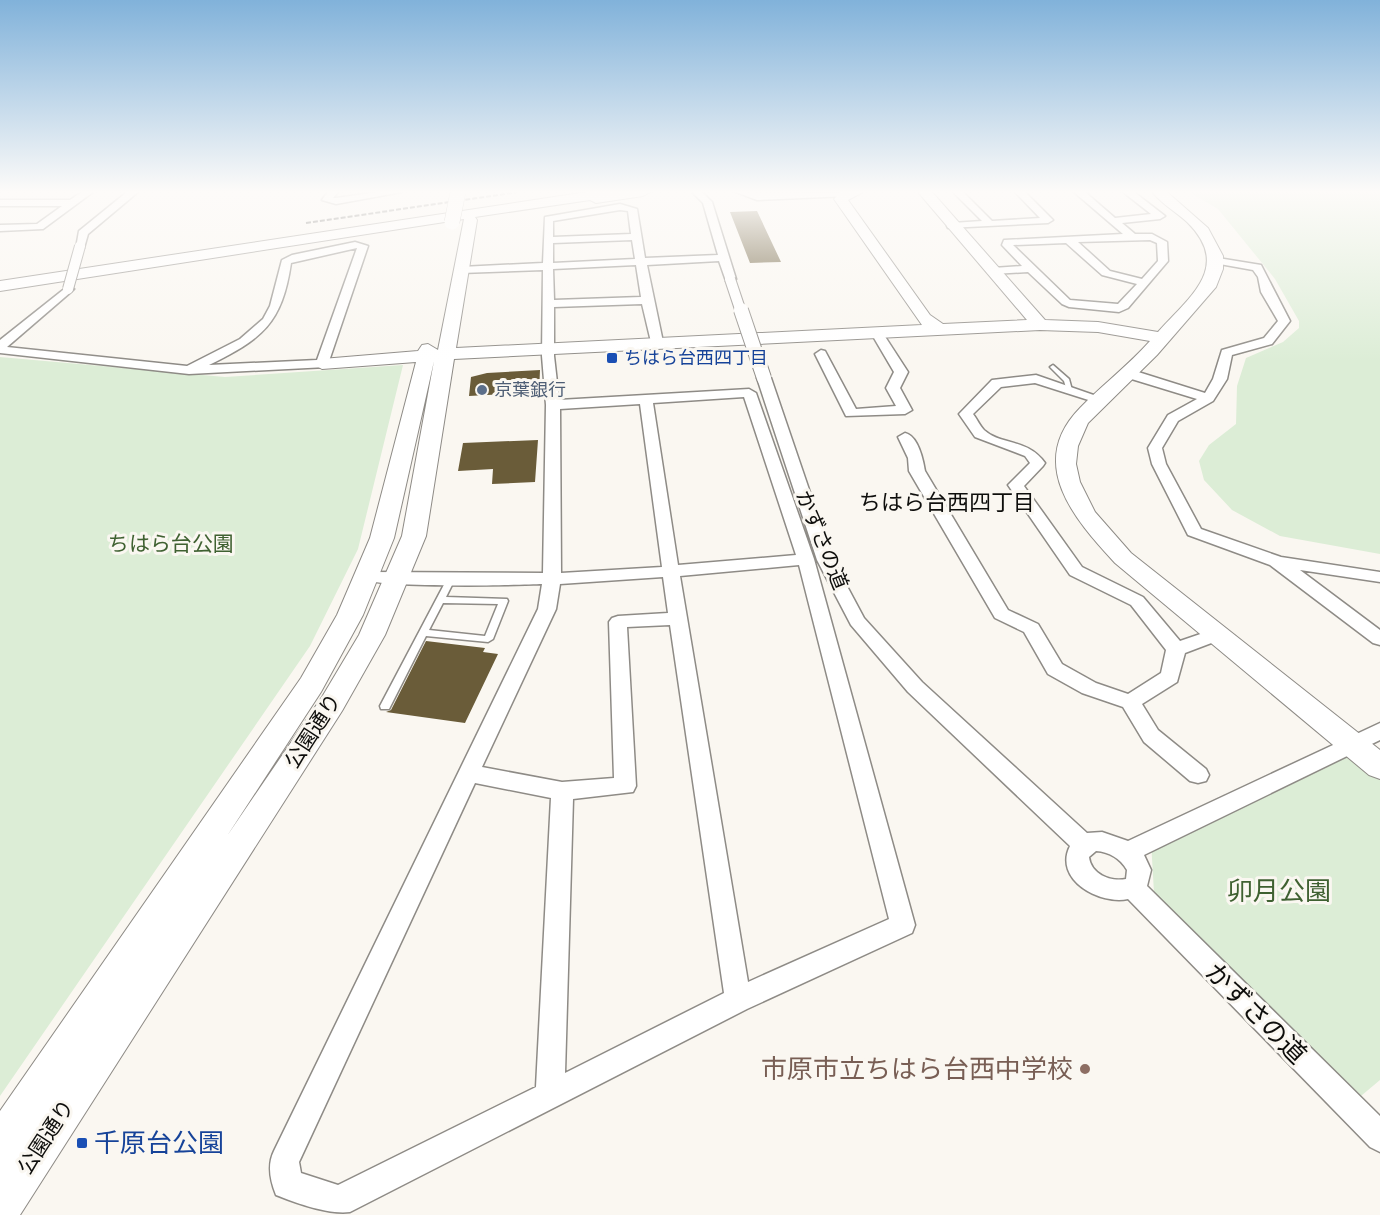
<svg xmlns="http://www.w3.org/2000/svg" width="1380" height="1215" viewBox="0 0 1380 1215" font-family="'Work Sans','Noto Sans JP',sans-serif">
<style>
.green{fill:#dcedd6}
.building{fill:#6a5c39}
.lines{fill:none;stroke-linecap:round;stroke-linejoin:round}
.lane-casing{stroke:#8e8b86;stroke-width:3}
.street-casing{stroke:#8e8b86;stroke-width:3}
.secondary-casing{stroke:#8e8b86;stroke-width:2}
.lane{fill:#fff;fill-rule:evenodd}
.street{fill:#fff;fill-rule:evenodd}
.secondary{fill:#fff;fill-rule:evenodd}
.rail{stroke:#504f4c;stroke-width:2;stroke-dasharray:5 2;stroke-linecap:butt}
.street-bridge-far1-casing{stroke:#8e8b86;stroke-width:12;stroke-linecap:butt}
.street-bridge-casing{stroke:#8e8b86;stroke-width:16;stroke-linecap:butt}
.secondary-bridge-casing{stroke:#8e8b86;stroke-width:16;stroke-linecap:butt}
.street-bridge-far1{stroke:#fff;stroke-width:10}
.street-bridge{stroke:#fff;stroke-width:14}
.secondary-bridge{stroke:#fff;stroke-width:15}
.transit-dot{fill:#1a4fb4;stroke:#faf7f1;stroke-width:2}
.service-dot{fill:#5c6f8a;stroke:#faf7f1;stroke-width:2}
.education-dot{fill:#8d6e63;stroke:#faf7f1;stroke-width:2}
.labels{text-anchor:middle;stroke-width:6;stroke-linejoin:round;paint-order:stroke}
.far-transit-label{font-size:18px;fill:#164399;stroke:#faf7f1;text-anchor:start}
.far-service-label{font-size:18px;fill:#4e5e75;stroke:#faf7f1;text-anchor:start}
.street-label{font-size:21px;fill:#0e0e0c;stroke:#faf7f1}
.park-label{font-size:21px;fill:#3f6131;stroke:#faf7f1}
.neighbourhood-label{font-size:22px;fill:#0e0e0c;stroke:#faf7f1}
.near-park-label{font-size:26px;fill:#3f6131;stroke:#faf7f1}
.near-street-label{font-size:26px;fill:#0e0e0c;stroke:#faf7f1}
.near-education-label{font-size:26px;fill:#785e54;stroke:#faf7f1;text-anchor:end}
.near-transit-label{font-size:26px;fill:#164399;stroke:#faf7f1;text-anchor:start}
</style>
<rect width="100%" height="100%" fill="#faf7f1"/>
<!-- green -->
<path class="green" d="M1189,192H1380V554L1280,536L1232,510L1204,480L1199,461L1209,445L1236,424L1237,386L1246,358L1283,342L1299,328V321L1275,279L1218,209Z
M0,357L225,377L403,365L358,549L310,646L0,1096Z
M1351,743L1380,767V1080L1349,1106L1155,910L1151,841Z"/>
<!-- building -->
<path class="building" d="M757,211L781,262L750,263L730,212Z
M540,370L539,392L469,396L471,377L487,373Z
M538,440L535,482L492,484L493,469L458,471L463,443Z
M426,641L485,648L483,652L498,654L465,723L386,712L391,710Z"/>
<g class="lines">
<defs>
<path id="lane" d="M1053,365L1069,379L1072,390L1071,391H1067L1064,381L1050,367Z
M451,576L455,579L446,597L507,599L508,601L493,639L488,642L426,636L389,709H381L380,706L447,579ZM443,603L498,604L485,636L429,630Z"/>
<path id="street" d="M82,192H93L43,229L0,231V225L37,224L62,206H0V200H70Z
M127,192H138L88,234L84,248H76L79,231Z
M328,192H338L333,198H336L378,192H402L336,204L322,200Z
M692,192H702L712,202L736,279L726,281L719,261L647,265L663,342L657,346L651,342L642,304L554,307V356L559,400L749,389L756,393L814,559L915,925L912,933L747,1009L350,1212C329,1215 296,1203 276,1195C270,1180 267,1165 274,1151L538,609L542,584C519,585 367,589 359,577L368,572L543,573L546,405L542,356L543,270L461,273L456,270L461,267L543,263L545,217L620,204L637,209L645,258L718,255L703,203ZM620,210L628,211L631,234L553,237V221ZM632,240L635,259L553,263V243ZM636,265L641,297L554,300L553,269ZM744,397L796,555L678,565L653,403ZM640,404L662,567L561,573L560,409ZM799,565L889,919L748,982L680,576ZM663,577L668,613L618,616L612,618L609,622L614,778L562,782L482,767L556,609L560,584ZM670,625L724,993L565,1073L573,799L633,792L636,786L627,627ZM475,783L551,798L536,1087L338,1185L301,1173L299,1162Z
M736,192L853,193L848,196L757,200Z
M953,192H963L992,221L1040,218L1015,192H1025L1053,220L1048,223L948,228L947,226L952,223L982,221Z
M1074,192H1085L1115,218L1151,214L1123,192H1134L1165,216L1160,219L1122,223L1135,234H1152L1167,242L1168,261L1128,308L1119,312L1069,307L1062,304L1028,272L993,274L988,271L993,268L1022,266L1002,245L1004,240L1123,234ZM1150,240L1157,243L1158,261L1142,279L1110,271L1078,242ZM1066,243L1102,275L1137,284L1118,304L1070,300L1013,245Z
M355,242L368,246L327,367L189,374L0,353V340L68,286L74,289L72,291L7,347L187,366L240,339L263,319L270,306L282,260L292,255ZM357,248L317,360L209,365C262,339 282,324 291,263Z
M1218,258L1261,265L1290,321L1272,344L1232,355L1227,379L1213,401L1178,421L1162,448L1166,464L1201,529L1281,557L1380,572V582L1300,570L1380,630V645L1373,643L1270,565L1188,535L1152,464L1148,448L1168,415L1197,399L1125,377V371H1135L1205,393L1213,379L1222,350L1264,338L1278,321L1261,292L1258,277L1253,270L1214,263V259Z
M880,334L884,335L908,372L900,388L912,410L905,414L846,416L815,354L821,350L825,351L856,409L896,406L886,388L894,372L874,338Z
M764,374L771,378L833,560L864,618L922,682L1087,833L1102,832L1128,841L1380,723V740L1144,855L1151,870L1147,886L1380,1116V1152L1370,1147L1128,899C1100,905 1053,880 1070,846L908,692L851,625L817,560L757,378ZM1096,851C1109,852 1120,858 1127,870L1126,879C1110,882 1091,874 1089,857Z
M1036,375L1108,400L1101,404L1035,383L1001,387L973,414C977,419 980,426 984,430C1002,446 1027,438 1045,463L1043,466L1024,486L1082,567L1143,597L1180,641L1215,629L1222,631L1224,635L1222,639L1185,653L1177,682L1142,704L1158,730L1206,769L1209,775L1206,781L1198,783L1190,781L1144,742L1123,707L1082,693L1048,674L1024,632L995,618L909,471L908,458L898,437L905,433C918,436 923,459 925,471L1008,610L1038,624L1062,664L1096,683L1128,694L1161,673L1166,650L1131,605L1070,575L1008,485L1030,463L1025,456L975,437L959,414L992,380Z"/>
<path id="secondary" d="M587,192H650L643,196L596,203L590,200L475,217L477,220L456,348L922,325L834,199L841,192H863L848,200L930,315L943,324L1027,320L918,192H932L1045,320L1098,322L1158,332C1189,297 1233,267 1187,222C1176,212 1162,204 1152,192H1167L1208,228L1223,256V269L1216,287L1157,355L1088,423L1078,446L1076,464L1080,482L1095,512L1131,553L1380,750V779L1369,775L1115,563C1074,519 1026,463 1080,408C1102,385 1128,366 1150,341L1098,332L1040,330L454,359L426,536L385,635L342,711L20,1215H0V1111L301,678L337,615L370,538L416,362L322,369L313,364L322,359L418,351L422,345L428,344L438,350L464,219L0,291V281ZM434,361L402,536L359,635L322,697L227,836L321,692L363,615L394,538Z"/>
</defs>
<!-- lane casing -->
<use href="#lane" class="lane-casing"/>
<!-- street casing -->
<use href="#street" class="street-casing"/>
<!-- secondary casing -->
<use href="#secondary" class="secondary-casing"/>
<!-- lane -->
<use href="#lane" class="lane"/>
<!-- street -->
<use href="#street" class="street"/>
<!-- secondary -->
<use href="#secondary" class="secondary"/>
<!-- rail -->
<path class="rail" d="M306,223L518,192"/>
<defs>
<path id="street-bridge-far1" d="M730,279L741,312
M68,289L80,246"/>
<path id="street-bridge" d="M741,310L764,378"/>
<path id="secondary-bridge" d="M452,222L458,192"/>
</defs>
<!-- street-bridge-far1 casing -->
<use href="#street-bridge-far1" class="street-bridge-far1-casing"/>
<!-- street-bridge casing -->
<use href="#street-bridge" class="street-bridge-casing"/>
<!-- secondary-bridge casing -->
<use href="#secondary-bridge" class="secondary-bridge-casing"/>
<!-- street-bridge-far1 -->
<use href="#street-bridge-far1" class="street-bridge-far1"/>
<!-- street-bridge -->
<use href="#street-bridge" class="street-bridge"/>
<!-- secondary-bridge -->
<use href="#secondary-bridge" class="secondary-bridge"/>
</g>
<!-- sky -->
<linearGradient id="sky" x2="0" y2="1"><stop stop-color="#81b2da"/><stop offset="0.53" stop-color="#fdfbf9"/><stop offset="1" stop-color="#fdfbf9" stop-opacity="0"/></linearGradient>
<rect width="1380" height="362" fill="url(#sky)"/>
<!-- markers -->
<g class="transit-dot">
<rect x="606" y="352" width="12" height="12" rx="3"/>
<rect x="76" y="1137" width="12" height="12" rx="3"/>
</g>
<circle class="service-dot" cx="482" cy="390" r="6"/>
<circle class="education-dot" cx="1085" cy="1069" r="6"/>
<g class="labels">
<!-- far-transit labels -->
<g class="far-transit-label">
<text x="624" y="364">ちはら台西四丁目</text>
</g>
<!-- far-service labels -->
<g class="far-service-label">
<text x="494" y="396">京葉銀行</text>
</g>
<!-- street labels -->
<g class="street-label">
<text transform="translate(822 540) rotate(68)" y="7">かずさの道</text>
<text transform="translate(313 731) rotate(-57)" y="7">公園通り</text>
<text transform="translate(46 1137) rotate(-57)" y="7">公園通り</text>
</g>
<!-- park labels -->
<g class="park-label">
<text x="171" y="551">ちはら台公園</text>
</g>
<!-- neighbourhood labels -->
<g class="neighbourhood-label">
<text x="947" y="510">ちはら台西四丁目</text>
</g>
<!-- near-park labels -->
<g class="near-park-label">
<text x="1279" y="900">卯月公園</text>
</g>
<!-- near-street labels -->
<g class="near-street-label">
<text transform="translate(1256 1013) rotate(45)" y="9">かずさの道</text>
</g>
<!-- near-education labels -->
<g class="near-education-label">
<text x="1073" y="1078">市原市立ちはら台西中学校</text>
</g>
<!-- near-transit labels -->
<g class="near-transit-label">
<text x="94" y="1152">千原台公園</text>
</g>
</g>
</svg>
